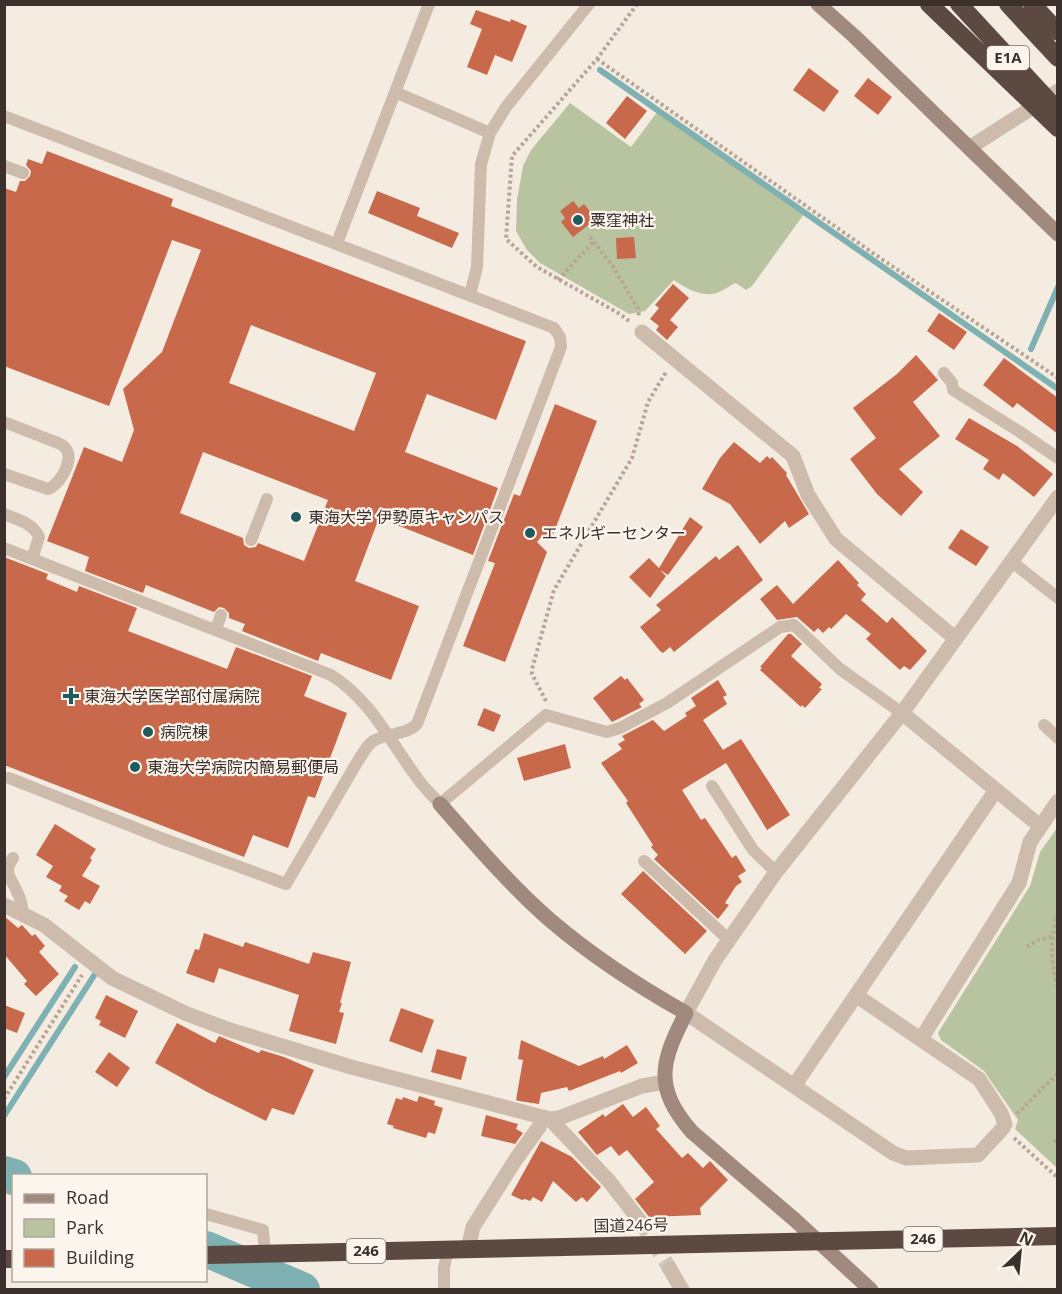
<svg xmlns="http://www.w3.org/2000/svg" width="1062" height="1294" viewBox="0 0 1062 1294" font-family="'Open Sans','Noto Sans JP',sans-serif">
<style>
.green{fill:#b8c4a0}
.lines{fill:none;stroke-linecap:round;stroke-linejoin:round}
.stream{stroke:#7fb0b2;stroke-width:6}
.river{stroke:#7fb0b2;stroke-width:36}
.building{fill:#c8694b;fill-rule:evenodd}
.street-tunnel{stroke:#cfc6bd;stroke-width:15;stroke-dasharray:15 8;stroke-linecap:butt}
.path{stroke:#b9a596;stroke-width:4;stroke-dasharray:3 3;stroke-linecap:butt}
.lane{stroke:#cdbbac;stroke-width:12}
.street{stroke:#cdbbac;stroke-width:15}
.secondary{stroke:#a18a7d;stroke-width:15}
.highway{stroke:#5c4a42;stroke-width:18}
.highway-bridge{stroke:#5c4a42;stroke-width:18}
.poi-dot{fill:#1f5a5e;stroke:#fbf5ee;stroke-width:2}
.labels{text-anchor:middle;stroke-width:4.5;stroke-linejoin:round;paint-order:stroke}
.shield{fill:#fbf5ee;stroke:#756b66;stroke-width:1.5}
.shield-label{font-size:15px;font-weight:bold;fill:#3b302b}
.poi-label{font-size:16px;fill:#3b302b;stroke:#fbf5ee;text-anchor:start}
.street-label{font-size:16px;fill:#3b302b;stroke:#fbf5ee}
</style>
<rect width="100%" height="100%" fill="#f4ebe1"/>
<!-- green -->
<path class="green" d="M570,103L631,147L658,111L804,214L752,286L746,290L736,283C730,285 728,288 723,290C707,300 688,290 674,280L645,311L629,314L540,263L527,250L516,231L517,200L523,166L531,150Z
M1057,828V1168L1015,1129L1018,1120L984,1071L941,1040L938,1033L1030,886L1040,852Z"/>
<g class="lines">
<!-- stream -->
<path class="stream" d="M600,70L1058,389
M1031,349L1058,287
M4,1077L75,967
M4,1116L95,974"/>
<!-- river -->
<path class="river" d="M4,1174L14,1177
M206,1249L302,1290"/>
</g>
<!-- building -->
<path class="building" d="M476,10L510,22L511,19L527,26L512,62L495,55L487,75L467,67L482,29L470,24Z
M809,68L839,91L824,112L793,90Z
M868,78L892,97L878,115L854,96Z
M627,96L647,111L625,139L606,123Z
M47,151L173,199L171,206L526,341L496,420L427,394L405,452L498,488L473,555L379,518L355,581L419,606L391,680L321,653L318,661L242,631L245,624L229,618V613L224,608L219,607L214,612L146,585L143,593L85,571L89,557L47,541L84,447L122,462L134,430L123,389L162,352L201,250L172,240L109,406L4,366V188L16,192L20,181H25L30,176L31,171L26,165L28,159L42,164ZM251,325L376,373L354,431L229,383ZM203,452L328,500L304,561L258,543L256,547L249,548L244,545L243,538L180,513Z
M377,191L420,208L417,216L459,233L452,248L368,213Z
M573,201L579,208L584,204L596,219L573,237L561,222L565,218L560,211Z
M634,237L636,258L617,259L616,238Z
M673,284L689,298L670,320L678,327L667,340L656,330L659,326L650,319L659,308L655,305Z
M939,313L967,332L954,350L927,331Z
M916,355L938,380L913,402L940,436L899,469L923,492L901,516L877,494L850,459L876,438L853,408L897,374Z
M1004,358L1058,398V434L1017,403L1013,408L983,385Z
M555,404L597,421L551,540L543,535L537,542L547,552L505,662L463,646L495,563L488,561L514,494L520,496Z
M969,418L1017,446L1053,474L1034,497L1003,473L999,480L983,469L989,460L955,439Z
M734,442L760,463L767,456L770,459L772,457L787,473L786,475L809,514L789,528L785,521L760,544L730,504L702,489L720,458Z
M690,517L703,527L668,575L660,570L666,576L650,598L629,577L649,558L659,568Z
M961,529L989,547L976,566L948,548Z
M738,545L763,580L674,652L670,647L663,653L660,651L640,627L661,610L656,605L716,556L719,560Z
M4,557L48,574L46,579L77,592L79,586L137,608L128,631L227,669L236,647L312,676L304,696L347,713L315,798L308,796L288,848L253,835L244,857L4,765Z
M838,560L859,583L857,585L866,594L861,600L887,623L892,617L927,651L910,670L904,666L900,670L866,639L871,634L846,614L831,629L829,627L823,633L818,628L814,632L797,617L777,620L760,599L777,585L793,604Z
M788,634H791L802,644L791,656L822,684L819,688L822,689L805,708L802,705L801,707L760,670L762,668L760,667Z
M621,676L625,680L627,678L644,700L639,704L642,707L612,722L593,698Z
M718,680L727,695L723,697L727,704L703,720L723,750L741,739L790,815L767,830L726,763L682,790L701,820L705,818L732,858L736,855L746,871L738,876L742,882L736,886L725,903L729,905L718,919L654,859L658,855L651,847L653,845L626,803L628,801L601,763L622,749L618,744L625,740L622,736L653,720L664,731L687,716L685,713L696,706L691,698Z
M484,708L501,715L494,732L477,725Z
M565,744L571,768L524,781L517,758Z
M55,824L96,849L90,858L92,860L82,876L100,886L90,904L85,901L79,910L64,901L68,896L59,891L62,886L46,877L53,866L36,855Z
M643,871L707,931L685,954L621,894Z
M4,916L18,928L22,925L32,936L35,934L45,946L39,952L59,974L36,996L24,984L27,981L4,954Z
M204,933L243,947L245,942L309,964L313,952L351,962L340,1003H342L339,1012L344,1013L336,1044L289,1031L299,995L219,968L214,983L186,973L195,949L199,950Z
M106,995L138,1011L125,1038L99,1025L101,1021L95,1018Z
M4,1005L25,1013L17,1033L4,1028Z
M401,1008L434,1020L422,1053L389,1041Z
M177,1023L215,1043L219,1036L259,1053L261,1050L284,1057L314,1070L294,1115L272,1108L266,1121L207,1092L155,1063Z
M521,1040L579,1066L603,1056L604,1059L627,1045L638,1063L621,1073L620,1071L569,1091L567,1087L541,1093L539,1104L519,1101L516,1100L523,1060L518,1059Z
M437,1049L467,1057L461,1080L431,1072Z
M109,1052L130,1068L117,1087L95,1072Z
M419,1096L435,1101L434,1105L443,1108L435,1134L428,1132L426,1138L393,1128L394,1126L387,1124L396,1098L402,1100L403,1097L417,1102Z
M623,1104L633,1117L646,1107L660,1126L656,1129L682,1158L688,1153L703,1168L710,1161L728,1180L700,1208L701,1215L649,1217L635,1199L654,1182L627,1150L619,1156L611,1146L597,1155L578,1132L603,1114L605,1117Z
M486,1115L518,1124L516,1129L523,1133L515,1144L481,1136Z
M541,1141L572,1157L601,1187L587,1202L582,1197L576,1202L553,1181L542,1202L533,1197L530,1201L525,1199L522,1200L511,1195Z"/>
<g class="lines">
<!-- street-tunnel -->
<path class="street-tunnel" d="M640,1221L670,1269"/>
<!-- path -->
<path class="path" d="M597,59L880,258L1058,378
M590,237L612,265L638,309L639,316
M558,280L594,241
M629,321L620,314L537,267L506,239L512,156L597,59L637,4
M546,701L532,674V669L554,590L632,458L648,402L666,372
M1058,913C1050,938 1050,962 1058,987
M1027,947L1038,940L1052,937
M4,1099L82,975
M1017,1114L1058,1073
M1014,1138L1058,1178
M1054,1140L1058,1144
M4,1191L14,1194"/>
<!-- lane -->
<path class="lane" d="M395,92L490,133
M4,116L554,328L560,337L561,347L417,724C406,735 389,733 375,740C368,743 364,752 359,759L286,884L161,838L9,778
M4,166L23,173
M337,243L429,4
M470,295L477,267L481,164L490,133L506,107L589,4
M944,373L952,383L953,390L1020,432L1058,458
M4,422L58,443C63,445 67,448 68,453C71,465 59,485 48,489L4,474
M4,514C18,520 33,523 39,537L32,559L4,548
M251,540L267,499
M32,559L331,675C372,701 390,742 418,779C424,788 433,796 440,804L546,715L607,732L620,728L667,703L780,627L794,625L840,669L902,713
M1012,562L1058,598
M216,629L221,615
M1044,725L1058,738
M712,786L753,850L776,872
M13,858C2,874 12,878 18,894C21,899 22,907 23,913
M644,861L728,939
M206,1214L263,1230L265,1253
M444,1290V1267L448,1250"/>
<!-- street -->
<path class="street" d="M969,148L1058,91
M642,332L793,456L808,495L836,539L956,639
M902,713L1040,826
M4,905L44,925L112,978L187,1014L230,1030L351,1067L550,1119L559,1118L642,1086L665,1082
M857,996L979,1079L1001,1113L1005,1124L1003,1128L978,1155L906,1158L893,1153L686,1013L715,960L776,872L902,713L1058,497
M921,1039L1019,883L1030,842L1058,801
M794,1086L996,790
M550,1119L609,1181L640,1221
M468,1249L473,1227L516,1159L539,1127L543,1117
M670,1269L682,1290"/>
<!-- secondary -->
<path class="secondary" d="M818,4L854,36L1058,234
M440,804C474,843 511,886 550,920C592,956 638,986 686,1013C661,1062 653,1087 692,1132L795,1220L871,1290"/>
<!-- highway -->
<path class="highway" d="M1008,4L1058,58
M1032,4L1058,32
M206,1255L1058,1236
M4,1259H14"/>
<!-- highway-bridge -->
<path class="highway-bridge" d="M929,4L1058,128
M959,4L1058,111"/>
</g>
<!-- markers -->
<g class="poi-dot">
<circle cx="578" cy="220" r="6"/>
<circle cx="296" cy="517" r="6"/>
<circle cx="530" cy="533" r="6"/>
<path d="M68 687h6v6h6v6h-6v6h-6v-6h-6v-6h6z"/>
<circle cx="148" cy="732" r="6"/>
<circle cx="135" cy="767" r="6"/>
</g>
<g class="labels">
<!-- shield labels -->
<g class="shield">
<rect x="987" y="46" width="42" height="24" rx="4.5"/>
<rect x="903.5" y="1227" width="39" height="24" rx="4.5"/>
<rect x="346.5" y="1239" width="39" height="24" rx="4.5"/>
</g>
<g class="shield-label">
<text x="1008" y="63">E1A</text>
<text x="923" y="1244">246</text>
<text x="366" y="1256">246</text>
</g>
<!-- poi labels -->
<g class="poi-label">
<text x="590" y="226">粟窪神社</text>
<text x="308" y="523">東海大学 伊勢原キャンパス</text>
<text x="542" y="539">エネルギーセンター</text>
<text x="84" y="702">東海大学医学部付属病院</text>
<text x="160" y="738">病院棟</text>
<text x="147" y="773">東海大学病院内簡易郵便局</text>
</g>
<!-- street labels -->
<g class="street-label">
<text transform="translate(631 1225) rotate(-1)" y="6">国道246号</text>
</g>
</g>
<!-- border -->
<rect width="1062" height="1294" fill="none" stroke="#3b302b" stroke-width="12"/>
<!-- legend -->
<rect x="12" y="1174" width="195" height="108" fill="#fbf5ee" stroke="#aea6a0" stroke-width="1.5"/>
<rect x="24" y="1194" width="30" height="9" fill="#a18a7d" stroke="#aea6a0" stroke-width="1.5"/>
<text x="66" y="1204" font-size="18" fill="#3b302b">Road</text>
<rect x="24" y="1219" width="30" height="18" fill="#b8c4a0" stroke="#aea6a0" stroke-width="1.5"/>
<text x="66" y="1234" font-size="18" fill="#3b302b">Park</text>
<rect x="24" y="1249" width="30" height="18" fill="#c8694b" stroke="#aea6a0" stroke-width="1.5"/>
<text x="66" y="1264" font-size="18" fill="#3b302b">Building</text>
<!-- north arrow -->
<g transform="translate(1020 1252) rotate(26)" stroke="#fbf5ee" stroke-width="4.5" paint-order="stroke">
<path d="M0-4.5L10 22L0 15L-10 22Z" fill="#3b302b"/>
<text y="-9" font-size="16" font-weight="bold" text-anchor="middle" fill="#3b302b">N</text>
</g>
</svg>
